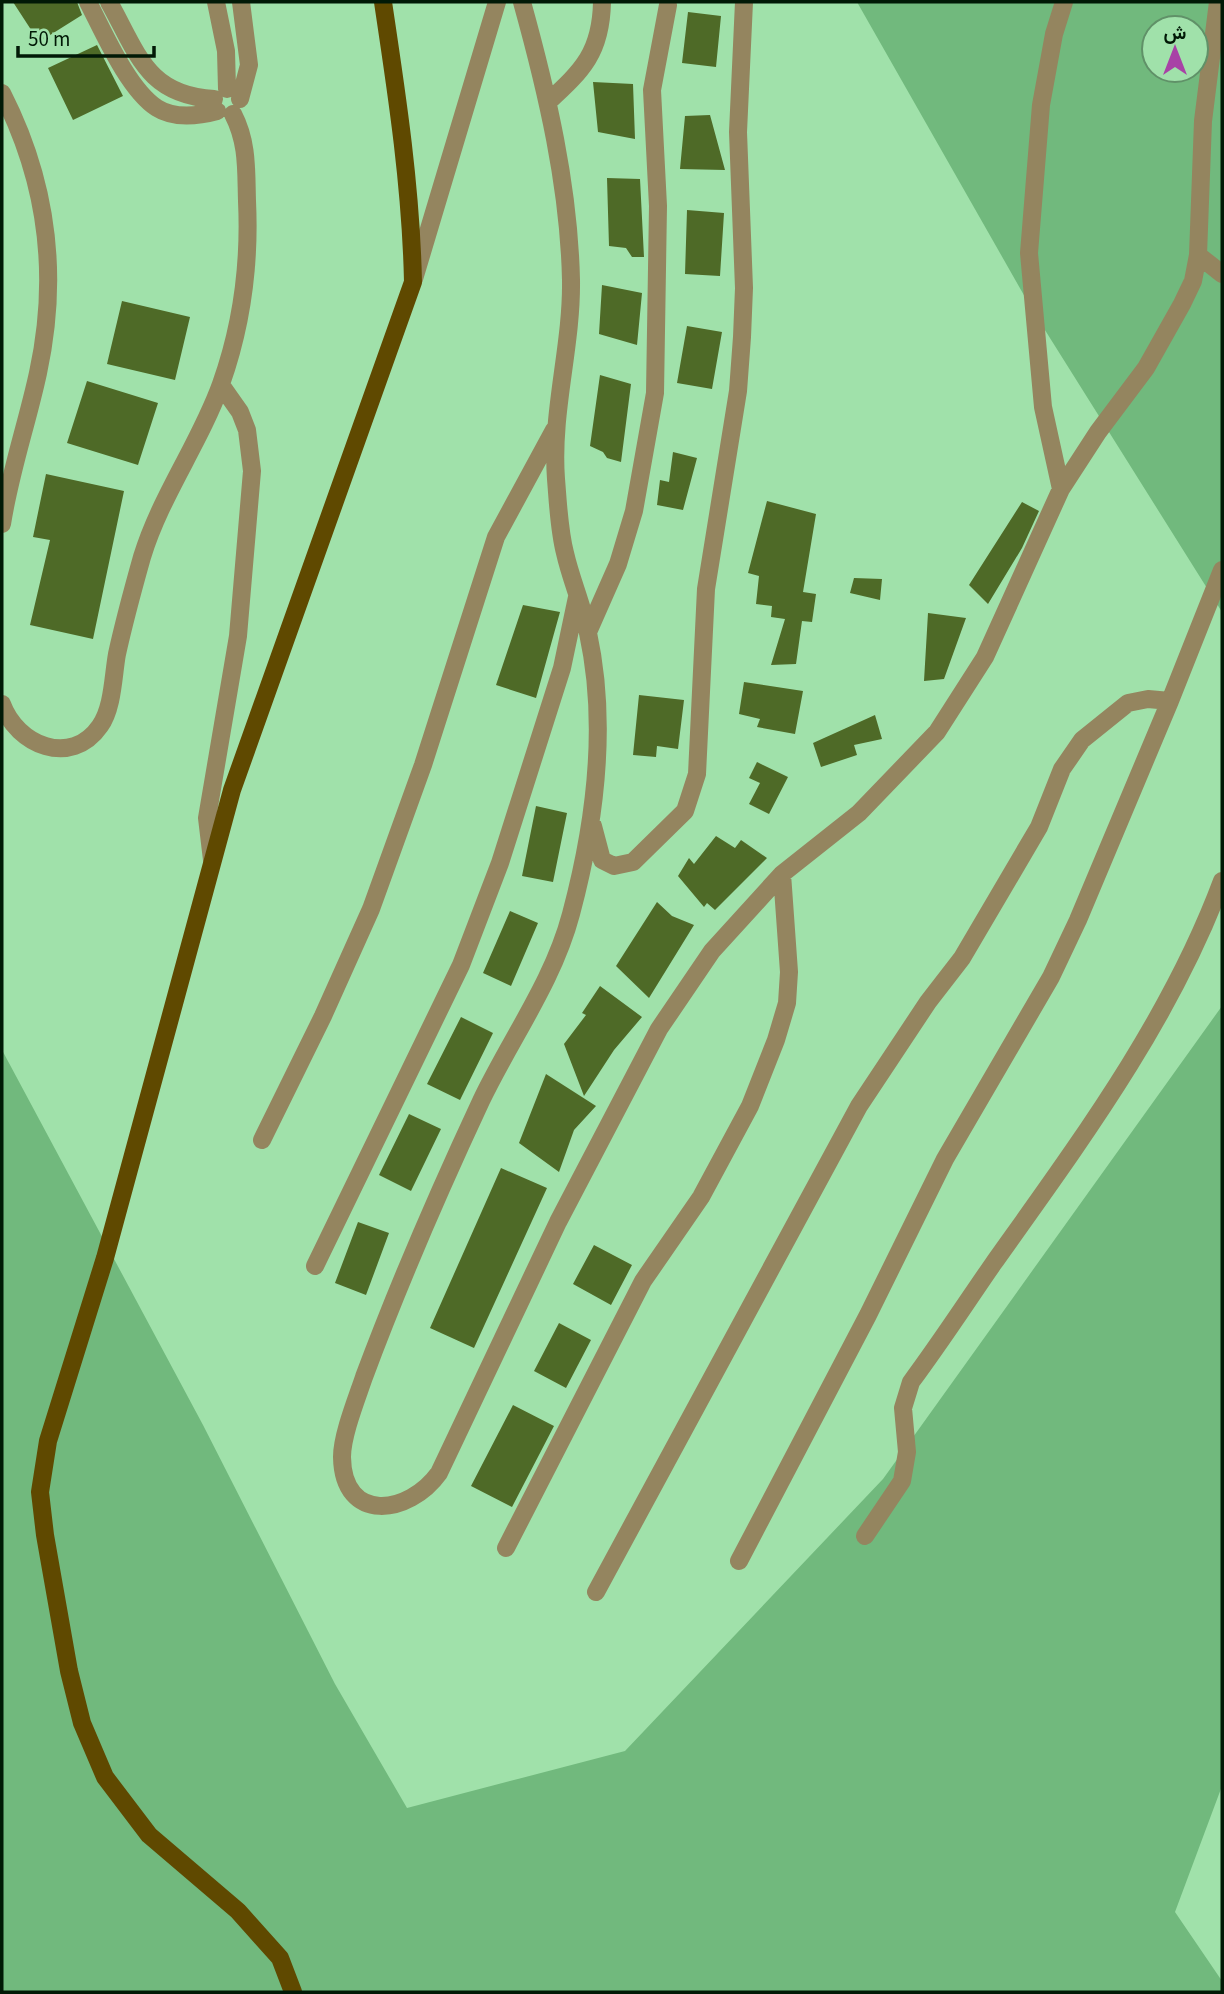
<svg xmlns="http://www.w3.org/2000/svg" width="1224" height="1994" viewBox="0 0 1224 1994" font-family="'Source Sans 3',Vazirmatn,sans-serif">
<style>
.green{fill:#71b97d;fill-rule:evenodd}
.building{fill:#4e6a27}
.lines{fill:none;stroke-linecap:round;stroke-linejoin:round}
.minor{stroke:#94855f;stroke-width:18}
.major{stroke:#5f4900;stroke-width:18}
</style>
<rect width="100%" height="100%" fill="#a0e1aa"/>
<!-- green -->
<path class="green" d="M857,2H1222V612L1033,311ZM1154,28H1196V70H1154Z
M1222,1006V1786L1175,1912L1222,1981V1992H2V1050L203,1425L335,1684L407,1808L625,1751L883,1479Z"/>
<!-- building -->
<path class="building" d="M13,2H77L82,15L39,42Z
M688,12L721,16L716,67L682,63Z
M97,45L123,96L73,120L48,68Z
M593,82L633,84L635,139L598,132Z
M710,115L725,170L680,169L685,116Z
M607,178L640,179L644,257H632L626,248L609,246Z
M687,210L724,213L720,276L685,274Z
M602,285L642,293L637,345L599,334Z
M122,301L190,317L175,380L107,364Z
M687,326L722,332L712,389L677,383Z
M600,375L631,384L621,462L607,458L603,452L590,446Z
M87,381L158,403L138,465L67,443Z
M673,452L697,458L683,510L657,505L660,480L669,482Z
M46,474L124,491L93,639L30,625L50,540L33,537Z
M767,501L816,514L803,592L816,594L812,622L802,621L796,664L771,665L785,619L771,617L772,606L756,604L759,576L748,573Z
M1022,502L1039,511L1022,548L988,604L969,585Z
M854,578L882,579L880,600L850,593Z
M523,605L560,612L536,698L496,685Z
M928,613L966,618L944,679L924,681Z
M744,682L803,691L795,734L757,727L760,719L739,714Z
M639,695L684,700L678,749L657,746L656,757L633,755Z
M875,715L882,739L854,745L857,755L821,767L813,743Z
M757,762L788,777L769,814L749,804L760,783L749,778Z
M536,806L567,813L553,882L522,876Z
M716,836L735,848L741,840L767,858L715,910L707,903L704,907L678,876L689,858L694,864Z
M657,902L672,916L694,925L649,998L616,966Z
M510,911L538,923L511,986L483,973Z
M600,986L642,1017L614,1050L584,1096L564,1044L586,1015L582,1013Z
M461,1017L493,1033L460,1100L427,1084Z
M546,1074L596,1106L574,1130L559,1172L519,1143Z
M409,1114L441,1129L411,1191L379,1175Z
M501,1168L547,1188L474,1348L430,1328Z
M358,1222L389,1233L366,1295L335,1283Z
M594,1245L632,1265L611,1305L573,1284Z
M559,1323L591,1340L566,1388L534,1371Z
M513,1405L554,1426L512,1507L471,1486Z"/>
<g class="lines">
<!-- minor -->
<path class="minor" d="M88,2C104,33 128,89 157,108C174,119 199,116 217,111
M109,2C138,54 147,95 214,99
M216,2L226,51L227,89
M522,2C547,92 569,186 571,280C572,347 551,411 556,479C558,503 559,530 565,553C571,580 583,606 588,633C608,725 595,824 571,914C553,982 511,1038 481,1101C439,1191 399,1283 364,1377C357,1398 342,1435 342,1457C343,1524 409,1515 439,1473L558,1222L659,1029L712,951L782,874L859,813L937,732L985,657L1061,489L1098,432L1146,368L1182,304L1193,281L1198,255L1203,121L1218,2
M2,93C47,181 59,276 38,373C27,424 10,472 2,524
M240,99L249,65L241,2
M548,102C583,70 601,52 602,2
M1198,255L1222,274
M414,279L497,2
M1061,489L1043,407L1029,253L1041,105L1054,34L1064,2
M588,632L618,564L634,511L655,393L658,206L652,90L668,5
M2,704C17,745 71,768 100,726C113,708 113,676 117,654C124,622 133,589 142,557C161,495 200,443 221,384C242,325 250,264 247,201C246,170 248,143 233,114
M593,826L602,860L614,866L633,862L685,811L697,774L706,589L738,391L742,337L744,288L738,132L744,2
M212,860L207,818L238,636L252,471L247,430L240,412L221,385
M262,1140L323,1016L371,909L423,765L496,537L554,430
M315,1266L461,965L500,863L562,668L577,597
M865,1536L902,1481L907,1452L903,1408L911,1382C940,1343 966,1303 993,1264C1079,1143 1170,1021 1222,881
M506,1548L643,1281L701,1197L750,1106L776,1040L787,1003L789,972L782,874
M739,1561L868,1315L945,1159L1051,977L1078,920L1170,701
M596,1592L859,1106L928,1002L962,958L1039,827L1062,769L1082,740L1128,703L1148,699L1170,701L1222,570"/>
<!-- major -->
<path class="major" d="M293,1992L280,1958L238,1911L149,1835L105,1777L82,1723L69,1671L45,1535L40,1492L48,1441L105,1258L232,790L413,282C411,187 397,95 383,2"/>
</g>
<!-- border -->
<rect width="1224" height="1994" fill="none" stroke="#011906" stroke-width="7"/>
<!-- north arrow -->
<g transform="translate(1175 49)"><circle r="33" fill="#a0e1aa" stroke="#609168" stroke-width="2"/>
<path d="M0-5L12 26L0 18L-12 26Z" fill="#a842a6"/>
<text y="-10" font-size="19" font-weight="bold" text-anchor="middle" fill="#011906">ش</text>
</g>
<!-- scale -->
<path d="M18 46v10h136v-10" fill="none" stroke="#011906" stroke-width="3.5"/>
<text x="28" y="46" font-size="21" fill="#011906" stroke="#a0e1aa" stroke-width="5" paint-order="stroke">50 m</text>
</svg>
